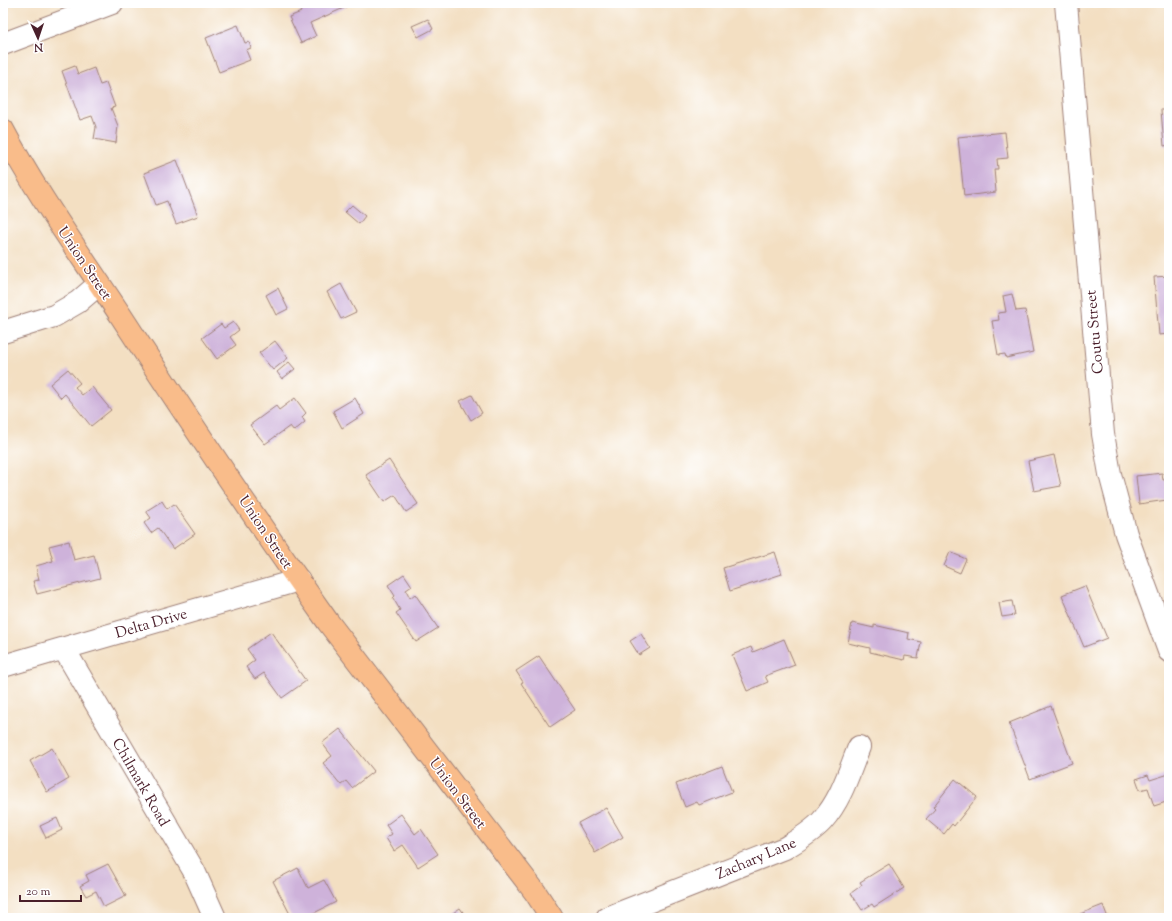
<svg xmlns="http://www.w3.org/2000/svg" width="1172" height="921" viewBox="0 0 1172 921" font-family="'Sorts Mill Goudy',serif">
<style>
.building{fill:#ceb2da}
.lines{fill:none;stroke-linecap:round;stroke-linejoin:round}
.minor-casing{stroke:#9e7f76;stroke-width:24}
.major-casing{stroke:#9e7f76;stroke-width:24}
.minor{stroke:#fff;stroke-width:22}
.major{stroke:#f9bc8a;stroke-width:22}
.labels{text-anchor:middle;stroke-width:3;stroke-linejoin:round;paint-order:stroke}
.street-label{font-size:15px;fill:#4a1f2b;stroke:#fff}
</style>
<rect width="100%" height="100%" fill="#fff"/>
<filter id="ink" filterUnits="userSpaceOnUse"><feTurbulence type="fractalNoise" baseFrequency=".025" numOctaves="2"/><feDisplacementMap in="SourceGraphic" scale="8" xChannelSelector="R" yChannelSelector="G"/><feConvolveMatrix kernelMatrix="1 2 1 2 8 2 1 2 1" color-interpolation-filters="sRGB"/></filter>
<filter id="wash" filterUnits="userSpaceOnUse"><feTurbulence type="fractalNoise" baseFrequency=".012" numOctaves="4" result="noise"/><feDisplacementMap in="SourceGraphic" scale="16" xChannelSelector="R" yChannelSelector="G"/><feGaussianBlur stdDeviation="0.9" result="paint"/><feColorMatrix in="noise" values="0 0 0 0 0 0 0 0 0 0 0 0 0 0 0 0 0 1.4 0 .05"/><feComposite in="paint" operator="in"/></filter>
<g filter="url(#wash)">
<rect width="100%" height="100%" fill="#f3dfc2"/>
<g id="blocks">
<!-- building -->
<path class="building" d="M297,3H344L346,7L310,23L316,36L301,43L289,17L301,12Z
M428,19L433,29L418,37L412,26Z
M238,25L245,43L249,42L251,48L246,50L250,60L219,72L206,38Z
M75,66L78,74L94,68L100,85L106,83L115,107L111,108L118,126L116,143L94,139L96,127L92,116L80,120L62,71Z
M1161,110H1169V145L1164,146Z
M1005,132L1008,158L997,159L998,169H994L996,192L964,196L958,137Z
M177,160L198,216L176,224L167,201L156,205L144,173Z
M352,205L365,216L359,224L345,212Z
M1169,276V334L1159,335L1154,277Z
M341,284L356,312L341,319L327,292Z
M278,288L288,309L276,315L266,295Z
M1012,294L1016,311L1025,310L1033,352L1006,358L1005,354L998,355L992,321L999,320L998,313L1006,312L1003,296Z
M233,322L239,330L230,337L236,345L217,359L202,338L221,324L224,328Z
M275,341L288,358L273,370L259,353Z
M289,362L295,369L282,379L277,372Z
M68,369L80,383L75,387L82,395L92,387L111,410L91,426L65,394L61,398L50,384Z
M472,395L482,413L471,420L460,401Z
M295,398L306,413L302,417L305,422L294,431L290,426L265,444L250,425L276,406L279,410Z
M355,398L364,414L342,428L333,411Z
M1054,455L1061,486L1034,491L1028,461Z
M389,460L418,504L406,512L395,495L384,502L366,475Z
M1162,473L1163,480L1169,479V489L1166,490L1167,500L1139,504L1136,476Z
M162,501L167,509L174,504L195,534L173,549L158,528L151,533L144,523L151,518L146,511Z
M69,541L74,560L94,555L100,578L37,594L33,581L39,580L36,566L53,561L49,546Z
M775,552L782,574L730,591L723,568Z
M950,552L966,559L960,573L944,566Z
M404,574L412,586L406,590L410,598L415,594L438,628L416,642L396,613L400,610L393,598L395,596L388,585Z
M1085,586L1107,638L1084,647L1062,595Z
M1012,601L1015,615L1002,617L999,603Z
M852,623L874,628V625L909,633L908,639L921,642L918,658L905,656L904,660L870,652V648L848,643Z
M271,632L306,681L282,698L264,673L255,679L246,667L255,660L247,649Z
M641,634L650,648L639,655L630,641Z
M784,639L795,665L765,676L768,682L747,691L732,655L751,647L753,652Z
M539,656L575,710L550,727L521,683L523,682L516,671Z
M1051,706L1072,763L1030,779L1009,723Z
M340,729L374,771L352,788L346,781L341,785L323,763L332,756L322,743Z
M52,748L69,779L47,792L30,761Z
M722,766L732,792L699,805L697,802L685,807L676,784Z
M1169,774V801L1154,806L1148,788L1140,790L1136,779L1148,775L1150,780Z
M955,779L977,797L954,826L952,824L944,834L926,819L935,809L933,807Z
M606,808L623,837L595,853L578,823Z
M401,814L415,834L421,829L438,854L418,867L403,845L394,851L386,838L392,834L386,825Z
M57,818L62,830L46,838L40,826Z
M108,864L126,896L104,907L96,891L86,896L80,886L89,881L86,875Z
M889,864L904,888L874,907L872,904L862,910L851,893L862,885L860,882Z
M298,868L308,888L324,880L336,902L304,918H292L273,881Z
M1103,905L1108,918H1082L1080,914Z
M460,908L467,918H446Z"/>
</g>
</g>
<g filter="url(#ink)">
<use href="#blocks" fill-opacity="0" stroke="#9e7f76" stroke-width="1"/>
<g class="lines">
<defs>
<path id="minor" d="M1066,3L1103,434L1110,474L1126,534L1169,651
M3,44L112,3
M3,332L54,316L78,302L99,284
M64,649L194,871L215,918
M3,666L299,580
M607,918L785,848C798,840 812,832 822,821C841,800 849,772 859,747"/>
<path id="major" d="M3,130C37,195 81,255 121,316C188,419 257,522 328,622L535,892L552,918"/>
</defs>
<!-- minor casing -->
<use href="#minor" class="minor-casing"/>
<!-- major casing -->
<use href="#major" class="major-casing"/>
<!-- minor -->
<use href="#minor" class="minor"/>
<!-- major -->
<use href="#major" class="major"/>
</g>
</g>
<g class="labels">
<!-- street labels -->
<g class="street-label">
<text transform="translate(85 263) rotate(56)" y="5">Union Street</text>
<text transform="translate(1094 332) rotate(-95)" y="5">Coutu Street</text>
<text transform="translate(266 532) rotate(56)" y="5">Union Street</text>
<text transform="translate(151 623) rotate(-16)" y="5">Delta Drive</text>
<text transform="translate(141 782) rotate(60)" y="5">Chilmark Road</text>
<text transform="translate(458 793) rotate(53)" y="5">Union Street</text>
<text transform="translate(756 858) rotate(-23)" y="5">Zachary Lane</text>
</g>
</g>
<!-- margin -->
<rect width="1172" height="921" fill="none" stroke="#fff" stroke-width="16"/>
<!-- north arrow -->
<g transform="translate(38 38) rotate(177)" stroke="#ffffff" stroke-width="3" paint-order="stroke">
<path d="M0-3L7 15L0 10L-7 15Z" fill="#4a1f2b"/>
<text y="-6" font-size="11" font-weight="bold" text-anchor="middle" fill="#4a1f2b">N</text>
</g>
<!-- scale -->
<path d="M20 895v6h61v-6" fill="none" stroke="#4a1f2b" stroke-width="2"/>
<text x="26" y="895" font-size="12" fill="#4a1f2b" stroke="#ffffff" stroke-width="3" paint-order="stroke">20 m</text>
</svg>
